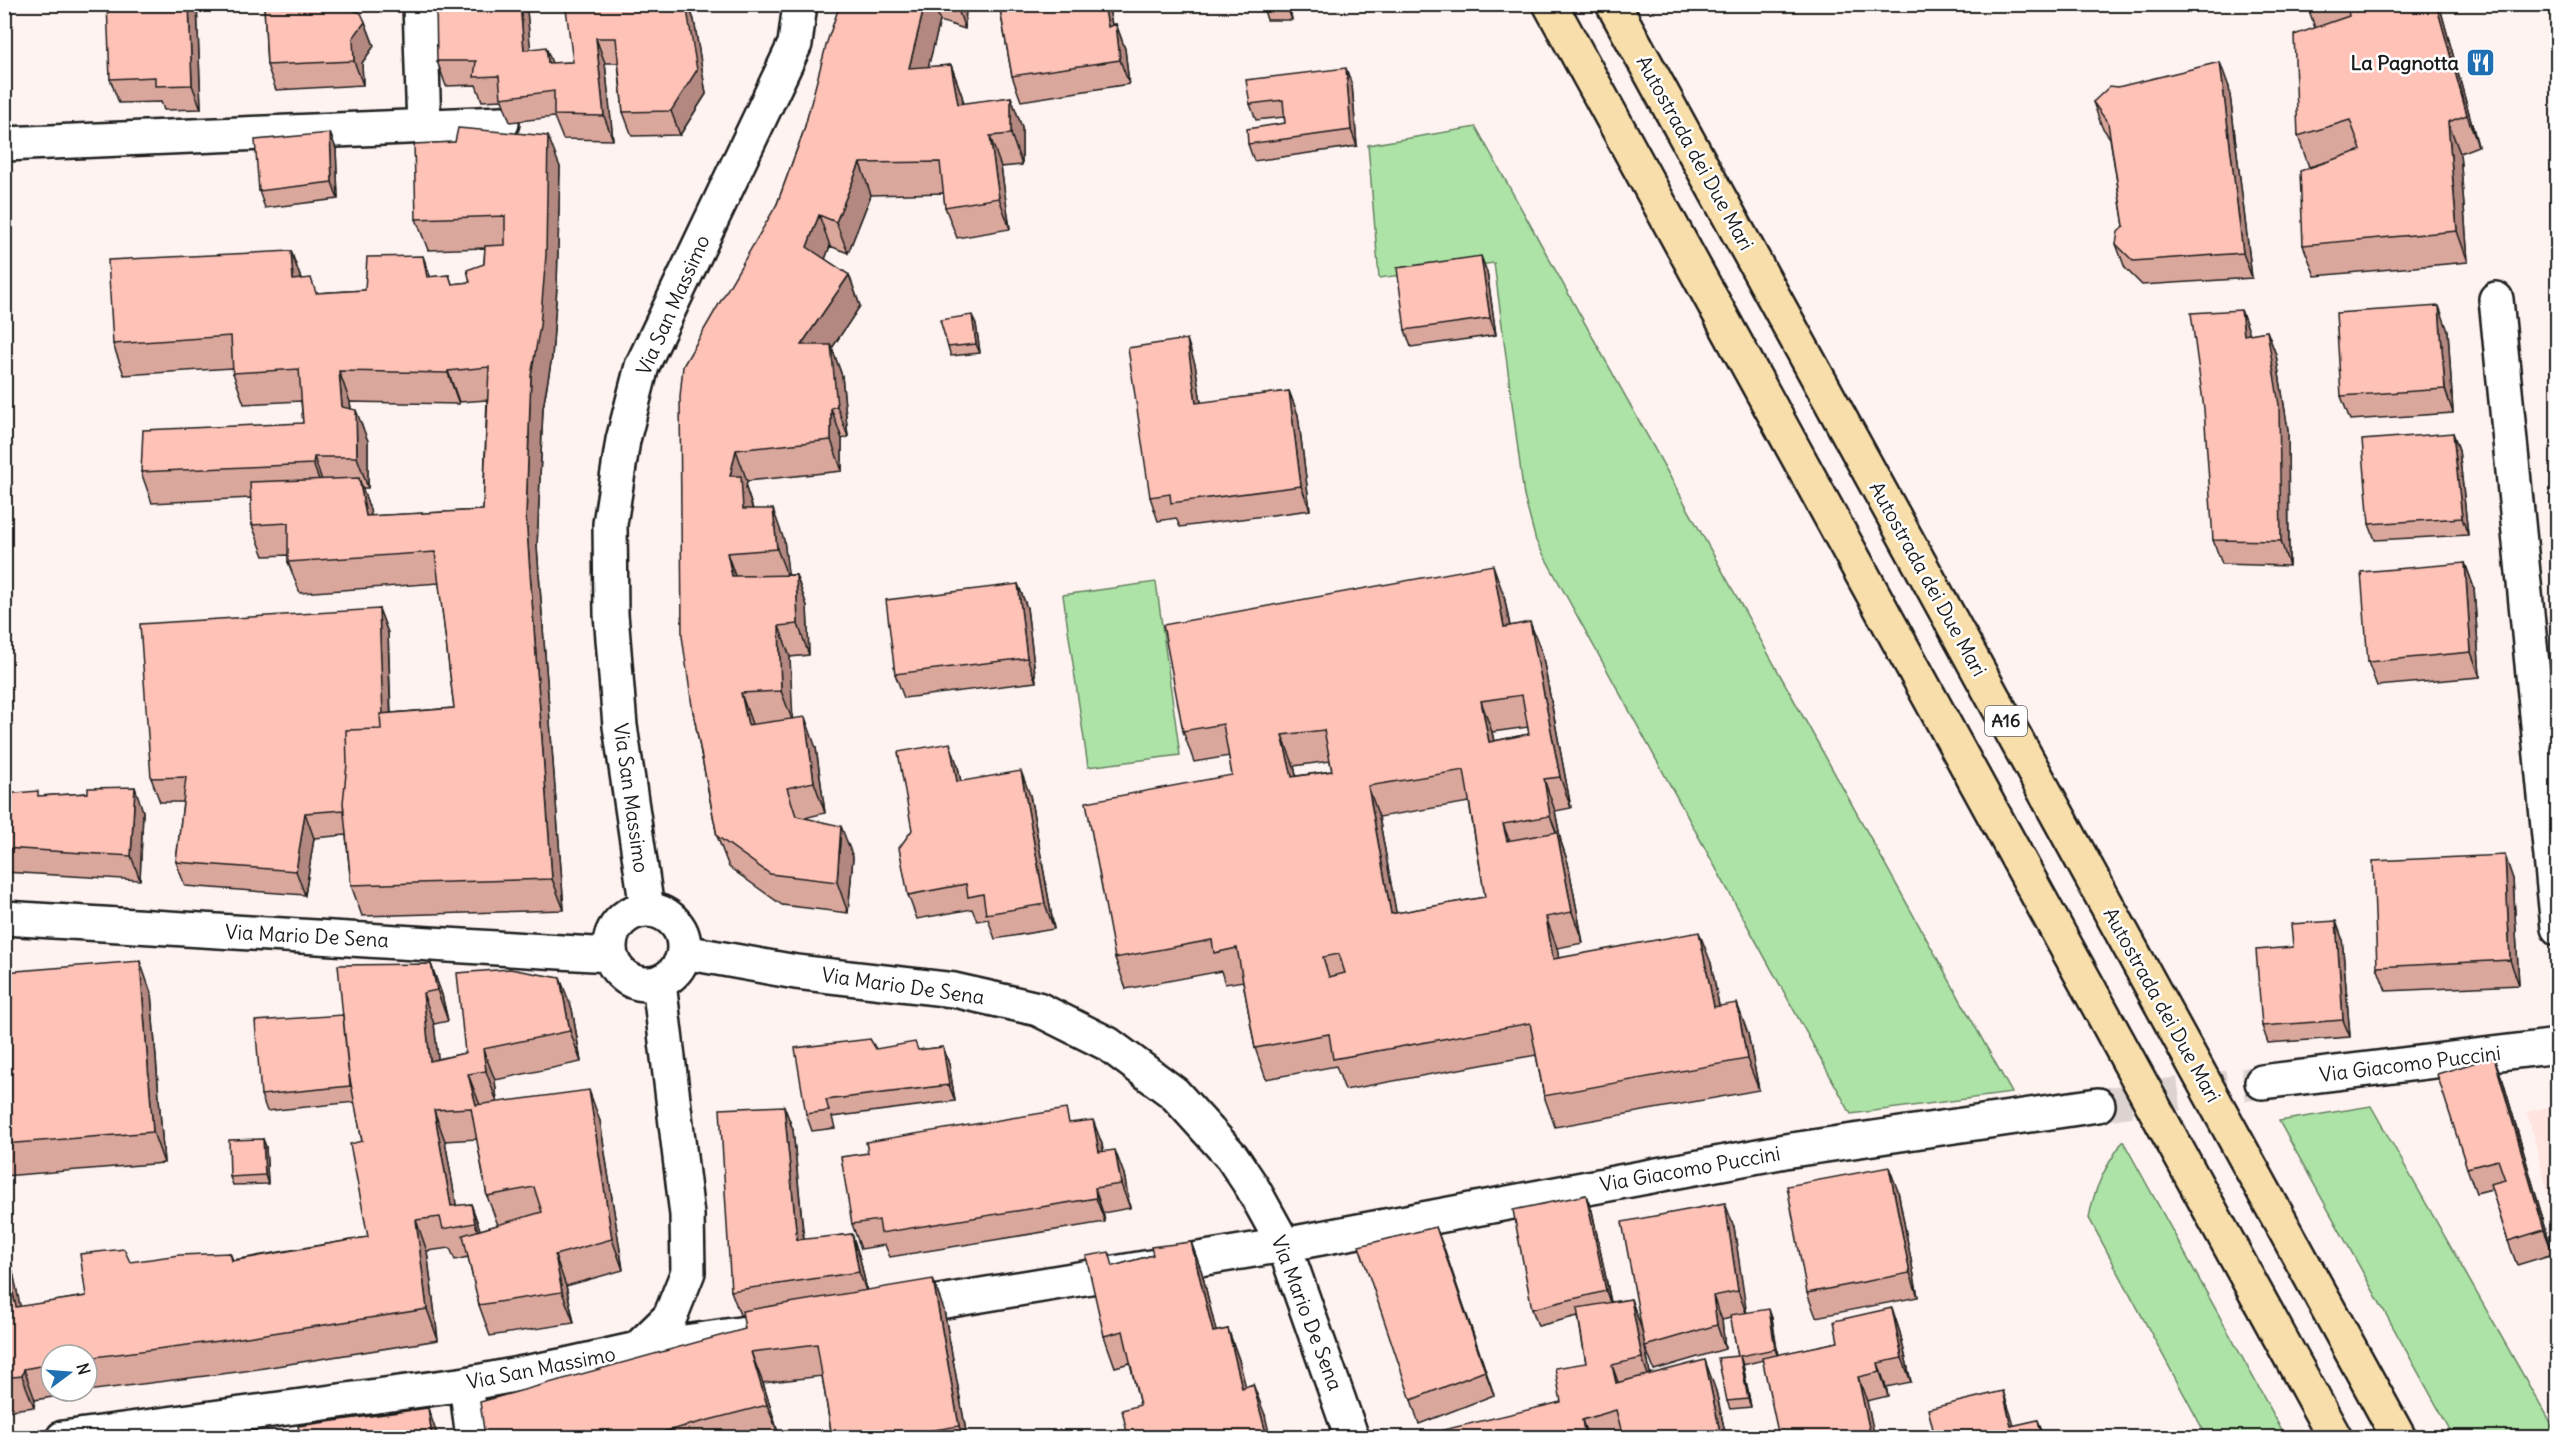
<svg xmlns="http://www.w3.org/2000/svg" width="2562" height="1442" viewBox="0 0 2562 1442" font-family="Delius,sans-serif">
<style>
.built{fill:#ffe4e0}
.green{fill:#ade3a6;stroke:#648061;stroke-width:1.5}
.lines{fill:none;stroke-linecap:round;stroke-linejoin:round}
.minor-tunnel{stroke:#ddd3d1;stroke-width:33;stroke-dasharray:33 16;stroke-linecap:butt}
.minor-casing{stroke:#1c1c1c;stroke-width:38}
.highway-casing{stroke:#1c1c1c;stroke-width:38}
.minor{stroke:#fff;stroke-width:33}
.highway{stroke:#f8deab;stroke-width:33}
.wall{fill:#daa79d;stroke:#1c1c1c;stroke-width:1.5;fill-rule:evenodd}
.shaded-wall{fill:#b28880;stroke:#1c1c1c;stroke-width:1.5}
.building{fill:#fec2b7;stroke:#1c1c1c;stroke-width:1.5;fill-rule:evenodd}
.labels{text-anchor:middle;stroke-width:5;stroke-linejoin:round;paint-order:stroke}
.shield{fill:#fff;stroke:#606060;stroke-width:1.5}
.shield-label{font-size:18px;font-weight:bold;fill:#1c1c1c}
.poi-label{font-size:20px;font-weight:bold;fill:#1c1c1c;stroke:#fff;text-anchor:end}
.street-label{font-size:20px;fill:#1c1c1c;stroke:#fff}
</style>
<rect width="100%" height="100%" fill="#fff3f1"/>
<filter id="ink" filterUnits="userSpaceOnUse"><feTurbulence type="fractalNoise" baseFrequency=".0167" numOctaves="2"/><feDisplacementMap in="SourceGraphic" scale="12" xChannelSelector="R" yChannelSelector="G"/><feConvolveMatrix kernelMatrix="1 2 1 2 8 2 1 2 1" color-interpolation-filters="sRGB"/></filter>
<g filter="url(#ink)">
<!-- built -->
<path class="built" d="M2557,1105H2558L2557,1228L2527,1112Z"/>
<!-- green -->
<path class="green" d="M1476,127L2012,1093L1851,1114L1536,541L1524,496L1494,263L1379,278L1368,145Z
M1156,582L1180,755L1088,767L1063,595Z
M2371,1106L2557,1435V1437H2454L2279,1121Z
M2123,1141L2286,1437H2207L2089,1218C2094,1187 2106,1166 2123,1141Z"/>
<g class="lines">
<!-- minor-tunnel -->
<path class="minor-tunnel" d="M2098,1105L2262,1082"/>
<defs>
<path id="minor" d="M420,4L424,128
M4,144L502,123
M2496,299L2558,928
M647,909L620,726L611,614L610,524L623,440L642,366L795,44L800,4
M610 947a37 37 0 1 1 74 0a37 37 0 1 1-74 0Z
M4,918L610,955
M684,952L796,972L954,990L1038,1009L1108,1044L1174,1093L1232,1157L1252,1187L1284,1245L1352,1438
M2262,1082L2558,1046
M897,1309L1284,1245L1785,1151L2098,1105
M637,1349L760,1331
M466,1384L473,1438
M63,1438L466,1384L561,1366L637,1349L670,1317L688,1272L687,1215L659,983"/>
<path id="highway" d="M1550,4L2335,1438
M1613,4L2399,1438"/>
</defs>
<!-- minor casing -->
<use href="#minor" class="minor-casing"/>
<!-- highway casing -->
<use href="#highway" class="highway-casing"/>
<!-- minor -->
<use href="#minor" class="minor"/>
<!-- highway -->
<use href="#highway" class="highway"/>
</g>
<!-- wall -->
<path class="wall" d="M197,4L201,109L164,110L161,102L119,103L110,79Z
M264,4H357V11L365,22L374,46L362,63L363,85L276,90L267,65Z
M604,4H688L694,20L706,94L680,135L632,136L623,112L618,63H605L613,140L563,139L554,117L510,122L502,100L482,101L476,85L446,86L437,61L527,11L530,49L552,63L573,62Z
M840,4H966L965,29L940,21L928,67L951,65L962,96L964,104L1011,97L1022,128V165L1001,167L1010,229L957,238L945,207L944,193L871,195L848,253L830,246L825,259L849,275L860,306L832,348L842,376L848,437L842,439V471L747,481L746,488L753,509L784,540L788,575H796L807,606L809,655L790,657L792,719L816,748L825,813L804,818L853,857L848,913L782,905L729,867L717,836L692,706L777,204L804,130Z
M999,4H1108L1112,25L1116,24L1125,49L1129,84L1021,101L1012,76Z
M1262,4H1289L1292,20H1267Z
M2160,4H2182L2161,7Z
M2307,4H2439L2478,146L2460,153L2468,262L2315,276L2303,245L2329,161L2309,167L2298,136L2315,28Z
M1352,85L1357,146L1254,161L1248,144L1285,123L1284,117L1256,120L1250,104Z
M2118,87H2229L2252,278L2142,285L2125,268L2116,244L2124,226L2110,138L2102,127L2093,102Z
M330,133L336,149L338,199L265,208L259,191Z
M560,167L557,286L552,357L543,408L537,547L564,910L362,916L351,885L346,835L314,838L305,895L185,886L176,862L183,802H160L151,778L379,609L388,633L391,713L454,708L439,583L300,593L288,562V555L264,556L252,525L251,498L152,503L141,472L303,423L301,401L244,404L233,373L232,368L124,375L113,344L291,251L301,279L316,293L365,290L430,277L449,275L452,284L470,282L484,264L485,248L428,250L416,219ZM487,400L483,510L371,516L370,510L362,488H368V441L351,408L350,402L459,404V402Z
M1487,272L1496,335L1411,347L1405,330Z
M2241,310L2250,334L2267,331L2276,355L2288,430L2289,566L2222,564L2213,540Z
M976,324L980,353L951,356L948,347Z
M2448,331L2453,413L2350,420L2341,396Z
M1195,364L1201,403L1289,391L1298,415L1310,510L1180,527L1176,518L1158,521L1150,497Z
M2453,433L2459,450L2468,535L2375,540L2369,524Z
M2465,563L2474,588L2480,677L2377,686L2368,662Z
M1018,584L1027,608L1036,682L904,698L895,674Z
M1504,596L1510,626L1542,653L1571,808L1555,811L1561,842L1568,863L1583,943L1557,948L1559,958L1711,963L1719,1006L1748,1034L1759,1090L1555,1127L1544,1096L1536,1055L1345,1090L1336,1066L1266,1079L1255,1048L1243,981L1225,984L1221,971L1126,989L1115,958L1232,775L1229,756L1194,762L1183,731ZM1528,727L1529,734L1494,741L1492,732ZM1330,761L1332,771L1296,776L1294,766ZM1469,802L1485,897L1396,913L1379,817Z
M958,767L961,782L1030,795L1054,929L995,939L988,919L977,921L972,909L917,919L908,895Z
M88,793L143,811L140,880L4,872V794L40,796Z
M2513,879L2519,985L2386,991L2377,967Z
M2342,938L2350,1037L2268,1043L2262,1026L2293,947Z
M431,964L442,995L448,1021L434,1024L438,1059L465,1053L572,1009L581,1062L495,1080L497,1102L488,1104L600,1121L623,1270L566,1286L574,1323L490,1336L479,1305L468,1257L455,1260L450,1248L427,1251L438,1340L245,1371L87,1391V1355H51V1391H87L35,1400L34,1407L4,1411V1245L11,1263L20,1307L86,1296L230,1253L233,1260L368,1237L362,1141L355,1102L267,1111L261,1095L343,1015ZM477,1139L487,1196L498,1225L480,1230L471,1204L456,1206L445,1141Z
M4,972L151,993L164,1163L4,1176Z
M943,1047L949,1064L955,1101L832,1117L835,1128L812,1131L806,1114L876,1049L918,1050Z
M2503,1081L2553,1254L2517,1265L2508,1241L2492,1189L2476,1193L2467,1168Z
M784,1106L793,1130L804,1240L852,1234L860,1259L867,1290L944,1310L967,1437H832L822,1376L763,1383L779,1436L773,1437H485L745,1329L743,1315H740L731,1291Z
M1071,1123L1102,1144L1103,1151L1124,1174L1130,1208L1103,1213L1105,1222L890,1257L885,1245L861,1249L852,1224Z
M263,1139L266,1147L268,1184L233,1185L230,1177Z
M1898,1191L1918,1297L1816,1317L1807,1293Z
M1592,1211L1611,1302L1631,1299L1642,1330L1650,1374L1716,1391L1726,1437H1440L1561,1402L1586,1363L1578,1316L1538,1326L1532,1309Z
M1734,1227L1746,1313L1772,1318L1778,1355L1838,1342L1892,1308L1900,1333L1911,1382L1886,1387L1888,1396L1867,1401L1763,1360L1743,1365L1751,1407L1730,1409L1727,1401L1738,1356L1731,1318L1722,1320L1725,1349L1654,1370L1645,1346Z
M1191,1242L1202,1273L1216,1332L1228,1329L1239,1360L1245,1387L1265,1415L1140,1405L1130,1363L1115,1367L1104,1336L1114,1266L1153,1255Z
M1445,1251L1494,1395L1419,1424L1411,1400Z"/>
<!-- shaded-wall -->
<path class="shaded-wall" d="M189,4H197L201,109L192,85Z
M349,4H357L358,31L365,22L374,46L362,63L363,85L354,61Z
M520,4H524L527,11L533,74L524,50Z
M686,4H688L694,20L706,94L680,135L671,111Z
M925,4H934L940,21L920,99L909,68Z
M956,4H966L965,29Z
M1104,4H1108L1117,51L1108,27Z
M1286,4H1289L1292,20Z
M2436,4H2439L2478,146L2467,115Z
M1116,24L1125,49L1129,84L1120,60Z
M596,38L605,63L613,140L604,116Z
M546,47L555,71L548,63Z
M2220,62L2229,87L2252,278L2243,253Z
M951,65L962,96L969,135L958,104Z
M1346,68L1352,85L1357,146L1351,130Z
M1011,97L1022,128V165L1011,134Z
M2448,122L2460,153L2468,262L2457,231Z
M330,133L336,149L338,199L332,182Z
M548,136L560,167L557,286L552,357L543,408L537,547L564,910L552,879L526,516L531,376Z
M990,136L1001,167L1010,229L999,198Z
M860,163L871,195L848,253L836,222Z
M819,215L830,246L818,278L807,247Z
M291,251L302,282L293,280Z
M423,256L434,287L427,277Z
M1481,256L1487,272L1496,335L1490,318Z
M849,275L860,306L832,348L842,376L848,437L837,406L801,345Z
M2439,306L2448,331L2453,413L2445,389Z
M2241,310L2250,334L2244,335Z
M972,315L976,324L980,353L976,344Z
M2267,331L2276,355L2288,430L2289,566L2281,541Z
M1187,339L1195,364L1205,428L1196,403Z
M339,371L350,402L354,438L342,407Z
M448,371L459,402V404L448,373Z
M1289,391L1298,415L1310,510L1301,486Z
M831,408L842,439V471L831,440Z
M356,410L368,441V488L357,457Z
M2453,433L2459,450L2468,535L2462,518Z
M736,450L747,481L746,488L752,507L754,540L730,476Z
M314,457L325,489V495L313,464Z
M359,478L370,510L377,547L366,516Z
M773,509L784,540L789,580L777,549Z
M727,553L738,584L732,576Z
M2465,563L2474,588L2480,677L2471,652Z
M1493,565L1504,596L1516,658L1504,627Z
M796,575L807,606L809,655L798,624Z
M1018,584L1027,608L1036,682L1027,658Z
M379,609L388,633L392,760L383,736Z
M1530,622L1542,653L1571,808L1560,777Z
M779,626L790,657L793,722L781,691Z
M741,693L752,724L748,725Z
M1481,701L1492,732L1500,773L1489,742Z
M805,717L816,748L825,813L814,782Z
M1282,735L1294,766L1303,808L1292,777Z
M950,743L958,767L966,807L957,782Z
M1021,771L1030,795L1054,929L1045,904Z
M1544,779L1555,811L1561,842L1568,863L1583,943L1572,912L1558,837L1550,816Z
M1368,786L1379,817L1402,945L1391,914Z
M135,787L143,811L140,880L131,856Z
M305,813L314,838L305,895L296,871Z
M1503,824L1515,855L1507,841Z
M841,826L853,857L848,913L837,882Z
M2505,855L2513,879L2519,985L2510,960Z
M1546,917L1557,948L1565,990L1553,959Z
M2336,921L2342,938L2350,1037L2343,1020Z
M1699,932L1711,963L1725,1038L1714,1007Z
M140,961L151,993L164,1163L153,1132Z
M431,964L442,995L448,1021L437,990Z
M560,978L572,1009L581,1062L570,1031Z
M423,993L434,1024L442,1092L430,1061Z
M1737,1003L1748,1034L1759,1090L1747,1059Z
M943,1047L949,1064L955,1101L949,1085Z
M483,1049L495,1080L497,1102L486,1071Z
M2494,1057L2503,1081L2553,1254L2544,1230Z
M468,1074L480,1105H476Z
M589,1090L600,1121L623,1270L612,1239Z
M784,1106L793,1130L806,1264L797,1240Z
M434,1110L445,1141L460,1226L451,1206Z
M1093,1120L1102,1144L1107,1176L1099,1152Z
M263,1139L266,1147L268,1184L265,1175Z
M1115,1150L1124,1174L1130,1208L1121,1184Z
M1889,1167L1898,1191L1918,1297L1910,1273Z
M1095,1188L1103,1213L1105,1222L1096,1198Z
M1586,1195L1592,1211L1612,1308L1606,1291Z
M1725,1203L1734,1227L1747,1315L1738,1291Z
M471,1204L482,1235L487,1254L475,1223Z
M416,1220L427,1251L438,1340L427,1309Z
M1436,1227L1445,1251L1494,1395L1485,1371Z
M852,1234L860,1259L868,1296L859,1272Z
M1191,1242L1202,1273L1224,1364L1213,1332Z
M4,1245L11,1263L27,1338L16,1307L4,1255Z
M555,1255L566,1286L574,1323L562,1292Z
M933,1279L944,1310L967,1437H963L959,1426Z
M1713,1296L1722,1320L1725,1349L1717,1325Z
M1631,1299L1642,1330L1653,1389L1642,1358Z
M1892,1308L1900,1333L1911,1382L1902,1358Z
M1769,1309L1772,1318L1778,1357L1775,1349Z
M1228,1329L1239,1360L1254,1419L1242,1388Z
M751,1352L763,1383L779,1436L767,1405Z
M1740,1356L1743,1365L1751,1407L1748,1399Z
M1705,1360L1716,1391L1726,1437H1721Z
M1878,1363L1886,1387L1888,1396L1880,1372Z
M1612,1365L1623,1396L1616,1383Z
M24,1369L35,1400L34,1407L22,1376Z
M1858,1377L1867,1401L1875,1437H1871Z
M1253,1384L1265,1415L1270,1437H1267Z
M2003,1391L2011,1415L2017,1437L2011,1426Z
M428,1408L438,1437H432Z
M1582,1420L1588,1437H1585Z
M2038,1420L2044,1437H2042Z"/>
<!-- building -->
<path class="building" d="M107,4H189L192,85L155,86V77L110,79Z
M264,4H349L350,9L361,13L365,22L353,38L354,61L267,65Z
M436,4H520L524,50L546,47L548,63L573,62L566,9L604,4H686L697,70L671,111L623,112L616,38H596L604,116L554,115V91L501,98L499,76L474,77L476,61H437Z
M840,4H925L909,68L951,65L958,104L1011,97V134L990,136L999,198L945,207L940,162L860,163L836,222L819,215L807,247L849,275L801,345H831L837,406L831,408V440L736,450L730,476H741L743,509H773L777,549L727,553L732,576L796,575L798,624L779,626L781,691L741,693L748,725L805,717L814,782L787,788L796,816L841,826L837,882L770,874L717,836L692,706L682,636L680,397L683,366L777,204L804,130L827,42Z
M999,4H1104L1108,27L1116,24L1120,60L1012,76Z
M2347,4H2436L2467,115L2448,122L2457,231L2303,245L2300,171L2361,150L2350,120L2298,136L2294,35L2349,16Z
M2220,62L2243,253L2133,261L2116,244L2118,232L2124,226L2108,123L2093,102L2110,86L2118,87Z
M1346,68L1351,130L1248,144L1247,129L1285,123L1283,100L1250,104L1246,80Z
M458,128L548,136L546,255L540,326L531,376L526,516L552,879L351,885L343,803L347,764L346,730L381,729L380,714L454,708L435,552L288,562V523L252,525L250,482L359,478L366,516L483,510L489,367L448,371V373L339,371L342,407L356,410L357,457H314L313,464L141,472L143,430L303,423L299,369L233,373L231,336L113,344L108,260L291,251L293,280L311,278L316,293L365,290L367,257L423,256L427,277L449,275L452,284L470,282L467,270L484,264L485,246L505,245V216L416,219L414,144L455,142Z
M330,133L332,182L259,191L255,140Z
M1481,256L1490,318L1405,330L1397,268Z
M2439,306L2445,389L2341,396L2336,313Z
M2241,310L2244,335L2267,331L2279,405L2281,541L2213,540L2204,409L2191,313Z
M972,315L976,344L948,347L940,320Z
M1187,339L1196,403L1289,391L1301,486L1171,503L1170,494L1150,497L1128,348Z
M2453,433L2462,518L2369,524L2362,440Z
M2465,563L2471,652L2368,662L2361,572Z
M1493,565L1504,627L1530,622L1560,777L1544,779L1550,816L1503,824L1507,841L1557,832L1572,912L1546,917L1553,959L1699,932L1714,1007L1737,1003L1747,1059L1544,1096L1530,1023L1333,1059L1329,1034L1255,1048L1237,948L1214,953L1212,940L1115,958L1086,802L1232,775L1223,724L1183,731L1163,625ZM1522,695L1529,734L1489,742L1481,701ZM1324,730L1332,771L1292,777L1282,735ZM1464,770L1485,897L1391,914L1368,786ZM1339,954L1345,973L1329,977L1323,957Z
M1018,584L1027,658L895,674L886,600Z
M379,609L383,714H380L381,729L346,730L347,764L343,803L344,810L305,813L296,871L176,862L186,777L151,778L140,624Z
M950,743L957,782L1021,771L1045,904L986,914L983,894L968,897L966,884L908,895L899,848L912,830L898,752Z
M135,787L131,856L4,848V794L38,791V796L88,793V788Z
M2505,855L2510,960L2377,967L2373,861Z
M2336,921L2343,1020L2262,1026L2256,950L2293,947L2291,924Z
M140,961L153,1132L4,1144V972Z
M431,964L437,990L423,993L430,1061L465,1053L457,973L510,969L560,978L570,1031L483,1049L486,1071L468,1074L476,1105L589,1090L612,1239L555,1255L562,1292L479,1305L463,1235L542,1212L534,1187L487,1196L471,1108L434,1110L451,1206L471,1204L475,1223L443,1229L440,1217L416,1220L427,1309L234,1339L87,1358V1355H51V1364L24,1369L22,1376L4,1378V1255L16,1307L86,1296L80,1254L124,1249L130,1262L179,1255L230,1253L232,1261L368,1237L350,1144L362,1141L348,1069L338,965Z
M343,1015L350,1086L261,1095L255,1021Z
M870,1039L876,1049L915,1042L918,1050L943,1047L949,1085L826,1100L829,1111L806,1114L795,1048Z
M2494,1057L2544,1230L2508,1241L2490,1184L2505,1180L2498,1160L2467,1168L2437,1074Z
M784,1106L797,1240L852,1234L859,1272L731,1291L720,1109Z
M1066,1109L1069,1123L1093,1120L1099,1152L1115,1150L1121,1184L1095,1188L1096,1198L881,1233L879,1220L852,1224L841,1157L868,1153L866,1142Z
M263,1139L265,1175L230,1177L229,1140Z
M1889,1167L1910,1273L1807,1293L1787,1186Z
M1586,1195L1606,1291L1532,1309L1513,1210Z
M1725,1203L1738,1291L1713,1296L1717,1325L1645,1346L1622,1222Z
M1436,1227L1485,1371L1411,1400L1359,1246Z
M1191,1242L1213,1332L1228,1329L1242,1388L1253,1384L1267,1437H1128L1122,1410L1140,1405L1123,1331L1104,1336L1086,1256L1109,1252L1113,1266L1153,1255L1151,1247Z
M933,1279L959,1426L903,1435L904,1437H832L817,1344L751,1352L767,1405L643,1437H485L480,1402L745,1329L742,1311Z
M1631,1299L1642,1358L1612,1365L1616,1383L1705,1360L1721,1437H1623L1616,1410L1582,1420L1585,1437H1440L1439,1431L1561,1402L1555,1368L1586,1363L1577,1308Z
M1892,1308L1902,1358L1878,1363L1880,1372L1858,1377L1871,1437H1779L1762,1358L1838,1342L1834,1321Z
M1769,1309L1775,1349L1740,1356L1748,1399L1727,1401L1718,1358L1738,1356L1730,1315Z
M2003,1391L2011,1426L2038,1420L2042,1437H1935L1928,1409Z
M428,1408L432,1437H300L298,1426Z"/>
</g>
<!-- icons -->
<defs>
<symbol id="restaurant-square" viewBox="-11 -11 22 22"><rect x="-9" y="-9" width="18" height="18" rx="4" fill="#1f6fb2" stroke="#fff"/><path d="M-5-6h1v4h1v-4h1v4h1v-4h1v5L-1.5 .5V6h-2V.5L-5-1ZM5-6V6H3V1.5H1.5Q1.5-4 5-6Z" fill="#fff"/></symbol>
</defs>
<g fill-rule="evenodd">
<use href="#restaurant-square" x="2464" y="46" width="33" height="33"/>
</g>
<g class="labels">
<!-- shield labels -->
<rect class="shield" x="1985" y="706" width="42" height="30" rx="4.5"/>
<g class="shield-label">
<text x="2006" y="727">A16</text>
</g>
<!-- poi labels -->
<g class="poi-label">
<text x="2459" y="70">La Pagnotta</text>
</g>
<!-- street labels -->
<g class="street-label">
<text transform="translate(1695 153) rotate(61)" y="7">Autostrada dei Due Mari</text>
<text transform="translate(673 305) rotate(-66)" y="7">Via San Massimo</text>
<text transform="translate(1928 579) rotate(61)" y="7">Autostrada dei Due Mari</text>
<text transform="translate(631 798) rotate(82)" y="7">Via San Massimo</text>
<text transform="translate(307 936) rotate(3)" y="7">Via Mario De Sena</text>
<text transform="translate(903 986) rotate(8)" y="7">Via Mario De Sena</text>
<text transform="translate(2162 1005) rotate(61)" y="7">Autostrada dei Due Mari</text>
<text transform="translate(2410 1064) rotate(-7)" y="7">Via Giacomo Puccini</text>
<text transform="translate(1690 1169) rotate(-10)" y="7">Via Giacomo Puccini</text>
<text transform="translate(1307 1313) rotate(69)" y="7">Via Mario De Sena</text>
<text transform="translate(541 1368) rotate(-11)" y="7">Via San Massimo</text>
</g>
</g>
<!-- margin -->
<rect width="2562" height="1442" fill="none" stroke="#fff" stroke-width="24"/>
<rect x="12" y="12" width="2538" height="1418" fill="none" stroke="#1c1c1c" stroke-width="2" filter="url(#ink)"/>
<!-- north arrow -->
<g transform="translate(69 1373) rotate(74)"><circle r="28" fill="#ffffff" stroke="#a4a4a4" stroke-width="1.5"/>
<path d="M0-4.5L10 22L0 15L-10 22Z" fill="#1f6fb2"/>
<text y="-9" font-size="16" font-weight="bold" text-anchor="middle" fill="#1c1c1c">N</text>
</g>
</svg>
